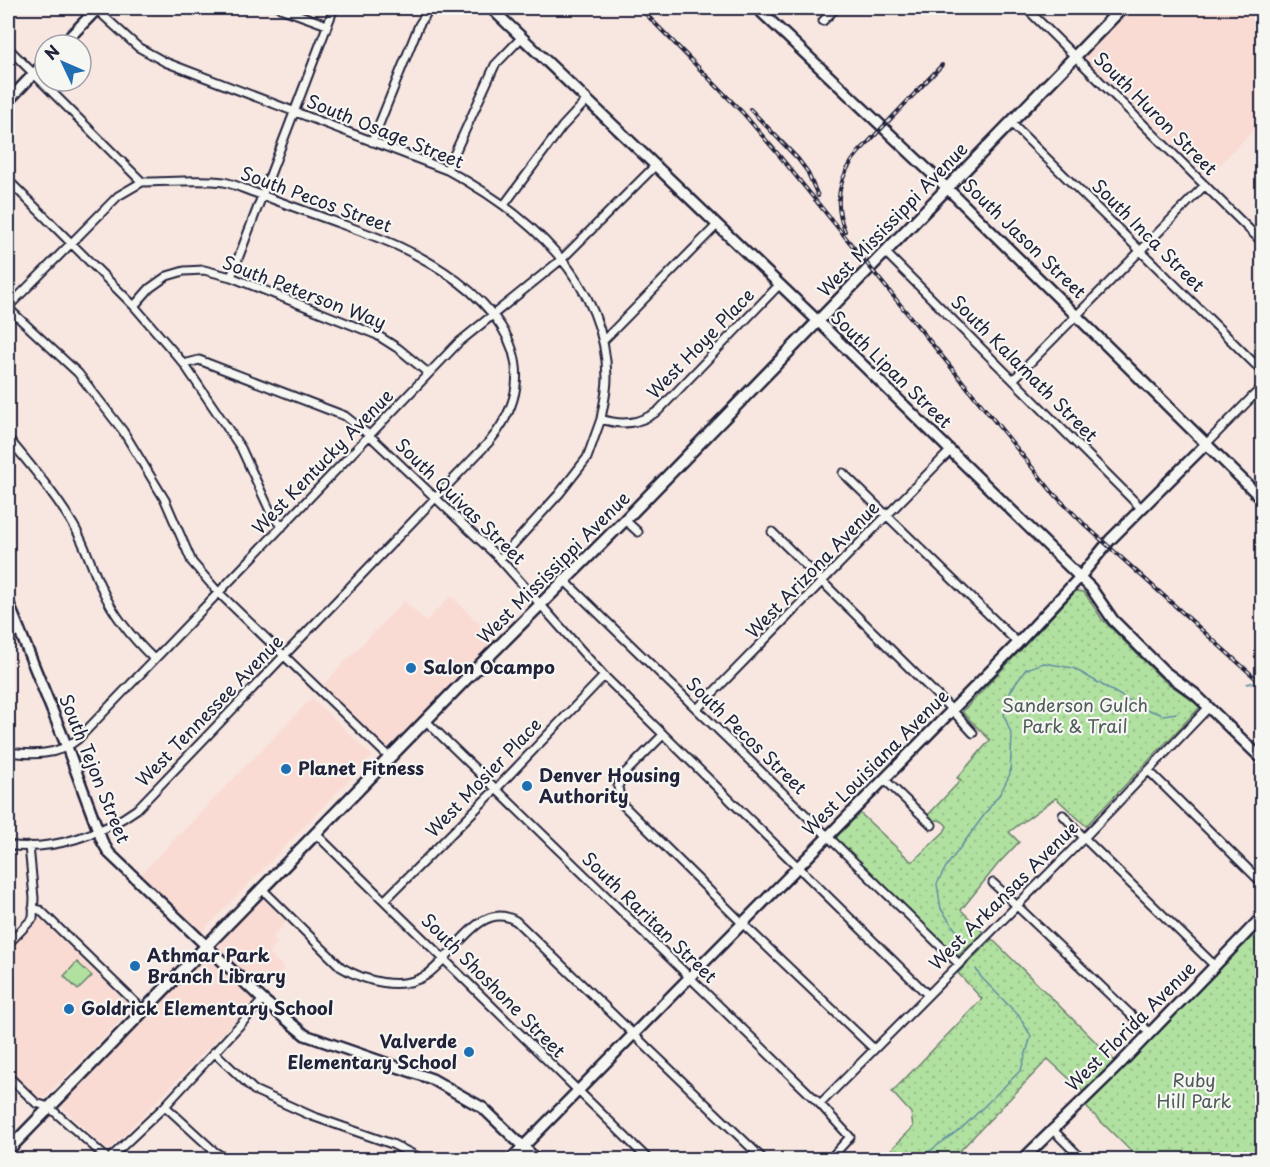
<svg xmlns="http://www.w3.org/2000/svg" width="1270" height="1167" viewBox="0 0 1270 1167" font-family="'Playpen Sans',sans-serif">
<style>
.built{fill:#f9dbd3}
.grass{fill:#b1e1a0;stroke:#6a826e;stroke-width:1.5}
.park{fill:url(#park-dots);stroke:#6a826e;stroke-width:1.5}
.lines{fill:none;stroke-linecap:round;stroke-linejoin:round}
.stream{stroke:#608ea3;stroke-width:1.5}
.minor-casing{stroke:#22223b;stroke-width:11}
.tertiary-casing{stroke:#22223b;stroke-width:14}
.secondary-casing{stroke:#22223b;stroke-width:15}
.minor{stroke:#f6f6f2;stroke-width:7}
.tertiary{stroke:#f6f6f2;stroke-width:9}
.secondary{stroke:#f6f6f2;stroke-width:10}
.rail-casing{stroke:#22223b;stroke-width:4}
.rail{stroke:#f6f6f2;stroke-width:1.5;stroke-dasharray:4.5;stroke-linecap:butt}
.poi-dot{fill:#1f6fb2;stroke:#f6f6f2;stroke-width:2}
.labels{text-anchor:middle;stroke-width:4.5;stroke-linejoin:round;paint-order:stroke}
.street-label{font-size:18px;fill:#22223b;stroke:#f6f6f2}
.poi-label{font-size:18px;font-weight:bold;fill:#22223b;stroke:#f6f6f2;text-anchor:start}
.park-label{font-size:18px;fill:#4d5b59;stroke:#f6f6f2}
</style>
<defs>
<pattern id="park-dots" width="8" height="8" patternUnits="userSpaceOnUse" patternTransform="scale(1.5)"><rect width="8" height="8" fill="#b1e1a0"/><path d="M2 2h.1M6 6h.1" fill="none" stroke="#98c18b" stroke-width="1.8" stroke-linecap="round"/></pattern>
</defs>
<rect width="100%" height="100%" fill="#f8e6e0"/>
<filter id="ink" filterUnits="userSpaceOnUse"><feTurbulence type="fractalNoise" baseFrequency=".0167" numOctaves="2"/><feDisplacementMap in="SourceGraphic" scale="12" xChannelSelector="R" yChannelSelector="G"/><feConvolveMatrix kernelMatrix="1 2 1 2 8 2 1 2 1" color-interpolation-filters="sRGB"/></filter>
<g filter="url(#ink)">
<!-- built -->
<path class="built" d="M1130,8H1262V121L1208,177L1083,56Z
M451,596L496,640L390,749H386L321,687L404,601L426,621Z
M312,698L372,756L201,933L140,875Z
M263,898L286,922L272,938L277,943L269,953L284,968L262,991L218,947V944Z
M37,919H41L131,1007L130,1011L46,1096L37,1100L8,1070V949Z
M210,956L253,998L252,1003L113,1146L107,1150L61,1106V1103L203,958Z"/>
<!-- grass -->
<path class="grass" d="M77,962L92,976L78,990L64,976Z"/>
<!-- park -->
<path class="park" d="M1076,591L1084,592L1102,619L1164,681L1182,693L1200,707L1086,826L1056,798L1009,832L1019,842L998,864L961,910L983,932L957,957L834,839L860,813L912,862L944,832L947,826C942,820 939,819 932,821L927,816L961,780L957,778L990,740L962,712Z
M1262,927V1159H1139L1085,1106L1091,1099L1048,1059L952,1159L881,1160L913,1127L911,1113L892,1092L982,999L958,973L992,939L1122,1068Z"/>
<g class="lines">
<!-- stream -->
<path class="stream" d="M1247,684L1262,680
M963,936L955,929L941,909L937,884L946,867L1001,792L1010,774L1012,736L1004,715L1010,692L1026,669L1044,663L1073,668L1140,707L1163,715L1177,713
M917,1160L962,1128L1021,1070L1031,1036L1019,1016L981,977L976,969"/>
<defs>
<path id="minor" d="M280,8L327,25
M1026,8L1262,242
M96,9L138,47L165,62L447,170C527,213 606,280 607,378C607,392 603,406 601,419
M823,21L836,8
M8,48L142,182C166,182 201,179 224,182C233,184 242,188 250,191C273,199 296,208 319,216C346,226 374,235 400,247C478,283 561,356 489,442L137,809C103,834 50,852 8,845
M1011,123L1262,371
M372,142L419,25L430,8
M447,170L495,65L522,37
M8,180L134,306L184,364L199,360L345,416L369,435L500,559L604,676L927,994
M504,205L562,127L587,100
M885,252L1141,508
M231,277L334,8
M134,306L150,288L167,276L184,271L204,270L231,277L377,335L399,349L428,373
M8,307L118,196L142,182
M8,308L78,373L123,431L165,500L192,562L218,592L390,758
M603,341L717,225
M184,364L241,448L272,515L282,527
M1014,379L1205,185
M8,438C31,466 55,494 74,526C86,546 92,569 102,589C114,616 133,639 154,659
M1206,444L1262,387
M843,473L1018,643
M625,520L638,532
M772,532L952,710L973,733
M500,559L559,494L587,458L601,419C622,426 639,424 658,411L779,285
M564,580L959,964
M697,709L950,451
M426,721L820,1104L850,1137L829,1160
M663,735L622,776L618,787L621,803L742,923L874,1049
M8,752C32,755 58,756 78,739L458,343L562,259L655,166
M1149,771L1262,883
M884,779L932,825
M1063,815L1084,838L1215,966
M316,834L649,1160
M993,883L1150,1033
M261,888L341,967C364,981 400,991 425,976C453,959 479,898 516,921L764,1160
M385,900L495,790L604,676
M33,908L40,910L143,1010
M8,944L33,918L34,898L29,846
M214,1052L254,1090L312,1116L392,1144L424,1160
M8,1076L36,1103L49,1107L109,1160
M820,1104L1084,838L1209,707
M165,1106L215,1152L228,1160
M1052,1129L1083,1160
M108,1160L165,1106L263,1000"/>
<path id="tertiary" d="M491,8L823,326L1091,588L1113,620L1165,672L1195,694L1262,759
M757,8L947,188L1262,499
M62,45L98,8
M8,101L45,62
M8,602L67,747L102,841L109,853L263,1000L305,1035L432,1079L483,1108L537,1160
M510,1160L1018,643L1080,577L1110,540L1206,444
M1022,1160L1117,1067L1262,917"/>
<path id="secondary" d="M8,1150L465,680L625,520L1122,8"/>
</defs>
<!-- minor casing -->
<use href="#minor" class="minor-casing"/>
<!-- tertiary casing -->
<use href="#tertiary" class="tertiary-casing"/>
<!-- secondary casing -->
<use href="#secondary" class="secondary-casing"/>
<!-- minor -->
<use href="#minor" class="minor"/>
<!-- tertiary -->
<use href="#tertiary" class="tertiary"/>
<!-- secondary -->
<use href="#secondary" class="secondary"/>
<defs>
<path id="rail" d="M640,8L743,113L778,154L1053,493L1086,526L1262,684
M750,109L798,159L807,171L818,196
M845,231C833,203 839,175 859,152L942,65"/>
</defs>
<!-- rail casing -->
<use href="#rail" class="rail-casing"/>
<!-- rail -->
<use href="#rail" class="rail"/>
</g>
</g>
<!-- markers -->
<g class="poi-dot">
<circle cx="411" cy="668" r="6"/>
<circle cx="286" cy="769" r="6"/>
<circle cx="527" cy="786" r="6"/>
<circle cx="135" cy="966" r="6"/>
<circle cx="69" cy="1009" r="6"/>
<circle cx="469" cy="1052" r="6"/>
</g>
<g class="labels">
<!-- street labels -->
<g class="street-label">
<text transform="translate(1155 114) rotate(45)" y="6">South Huron Street</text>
<text transform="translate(385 132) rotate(22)" y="6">South Osage Street</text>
<text transform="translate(316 200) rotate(20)" y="6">South Pecos Street</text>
<text transform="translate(893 220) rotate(-46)" y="6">West Mississippi Avenue</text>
<text transform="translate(1148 236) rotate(45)" y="6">South Inca Street</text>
<text transform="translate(1024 239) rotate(44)" y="6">South Jason Street</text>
<text transform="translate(304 293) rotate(21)" y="6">South Peterson Way</text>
<text transform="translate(701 344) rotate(-46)" y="6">West Hoye Place</text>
<text transform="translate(1024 369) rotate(45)" y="6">South Kalamath Street</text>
<text transform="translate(891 370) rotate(44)" y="6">South Lipan Street</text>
<text transform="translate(323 462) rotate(-46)" y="6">West Kentucky Avenue</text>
<text transform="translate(460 502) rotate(44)" y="6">South Quivas Street</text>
<text transform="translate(554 568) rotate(-45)" y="6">West Mississippi Avenue</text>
<text transform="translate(813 570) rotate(-46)" y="6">West Arizona Avenue</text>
<text transform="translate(210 711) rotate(-46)" y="6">West Tennessee Avenue</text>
<text transform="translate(746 736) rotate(44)" y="6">South Pecos Street</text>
<text transform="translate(876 763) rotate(-45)" y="6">West Louisiana Avenue</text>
<text transform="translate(94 769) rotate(68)" y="6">South Tejon Street</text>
<text transform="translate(484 778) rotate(-46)" y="6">West Mosier Place</text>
<text transform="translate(1004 896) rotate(-45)" y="6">West Arkansas Avenue</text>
<text transform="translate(649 918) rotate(44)" y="6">South Raritan Street</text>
<text transform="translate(493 986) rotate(45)" y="6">South Shoshone Street</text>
<text transform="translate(1131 1027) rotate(-45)" y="6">West Florida Avenue</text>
</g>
<!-- poi labels -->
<g class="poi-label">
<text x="423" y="674">Salon Ocampo</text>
<text x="298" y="775">Planet Fitness</text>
<text x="539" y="782">Denver Housing<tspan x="539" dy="21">Authority</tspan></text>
<text x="147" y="962">Athmar Park<tspan x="147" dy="21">Branch Library</tspan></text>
<text x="81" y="1015">Goldrick Elementary School</text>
<text x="457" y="1048" text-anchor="end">Valverde<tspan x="457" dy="21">Elementary School</tspan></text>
</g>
<!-- park labels -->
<g class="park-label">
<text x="1075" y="712">Sanderson Gulch<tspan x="1075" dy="21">Park &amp; Trail</tspan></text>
<text x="1194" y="1087">Ruby<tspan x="1194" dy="21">Hill Park</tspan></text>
</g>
</g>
<!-- margin -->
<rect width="1270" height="1167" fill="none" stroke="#f6f6f2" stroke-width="30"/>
<rect x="15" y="15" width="1240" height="1137" fill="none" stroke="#22223b" stroke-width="2" filter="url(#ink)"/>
<!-- north arrow -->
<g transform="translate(63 63) rotate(314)"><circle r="28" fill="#f6f6f2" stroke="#a1a1a9" stroke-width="1.5"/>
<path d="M0-4.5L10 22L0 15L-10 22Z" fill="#1f6fb2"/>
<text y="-9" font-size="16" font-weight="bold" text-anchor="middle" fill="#22223b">N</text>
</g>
</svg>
